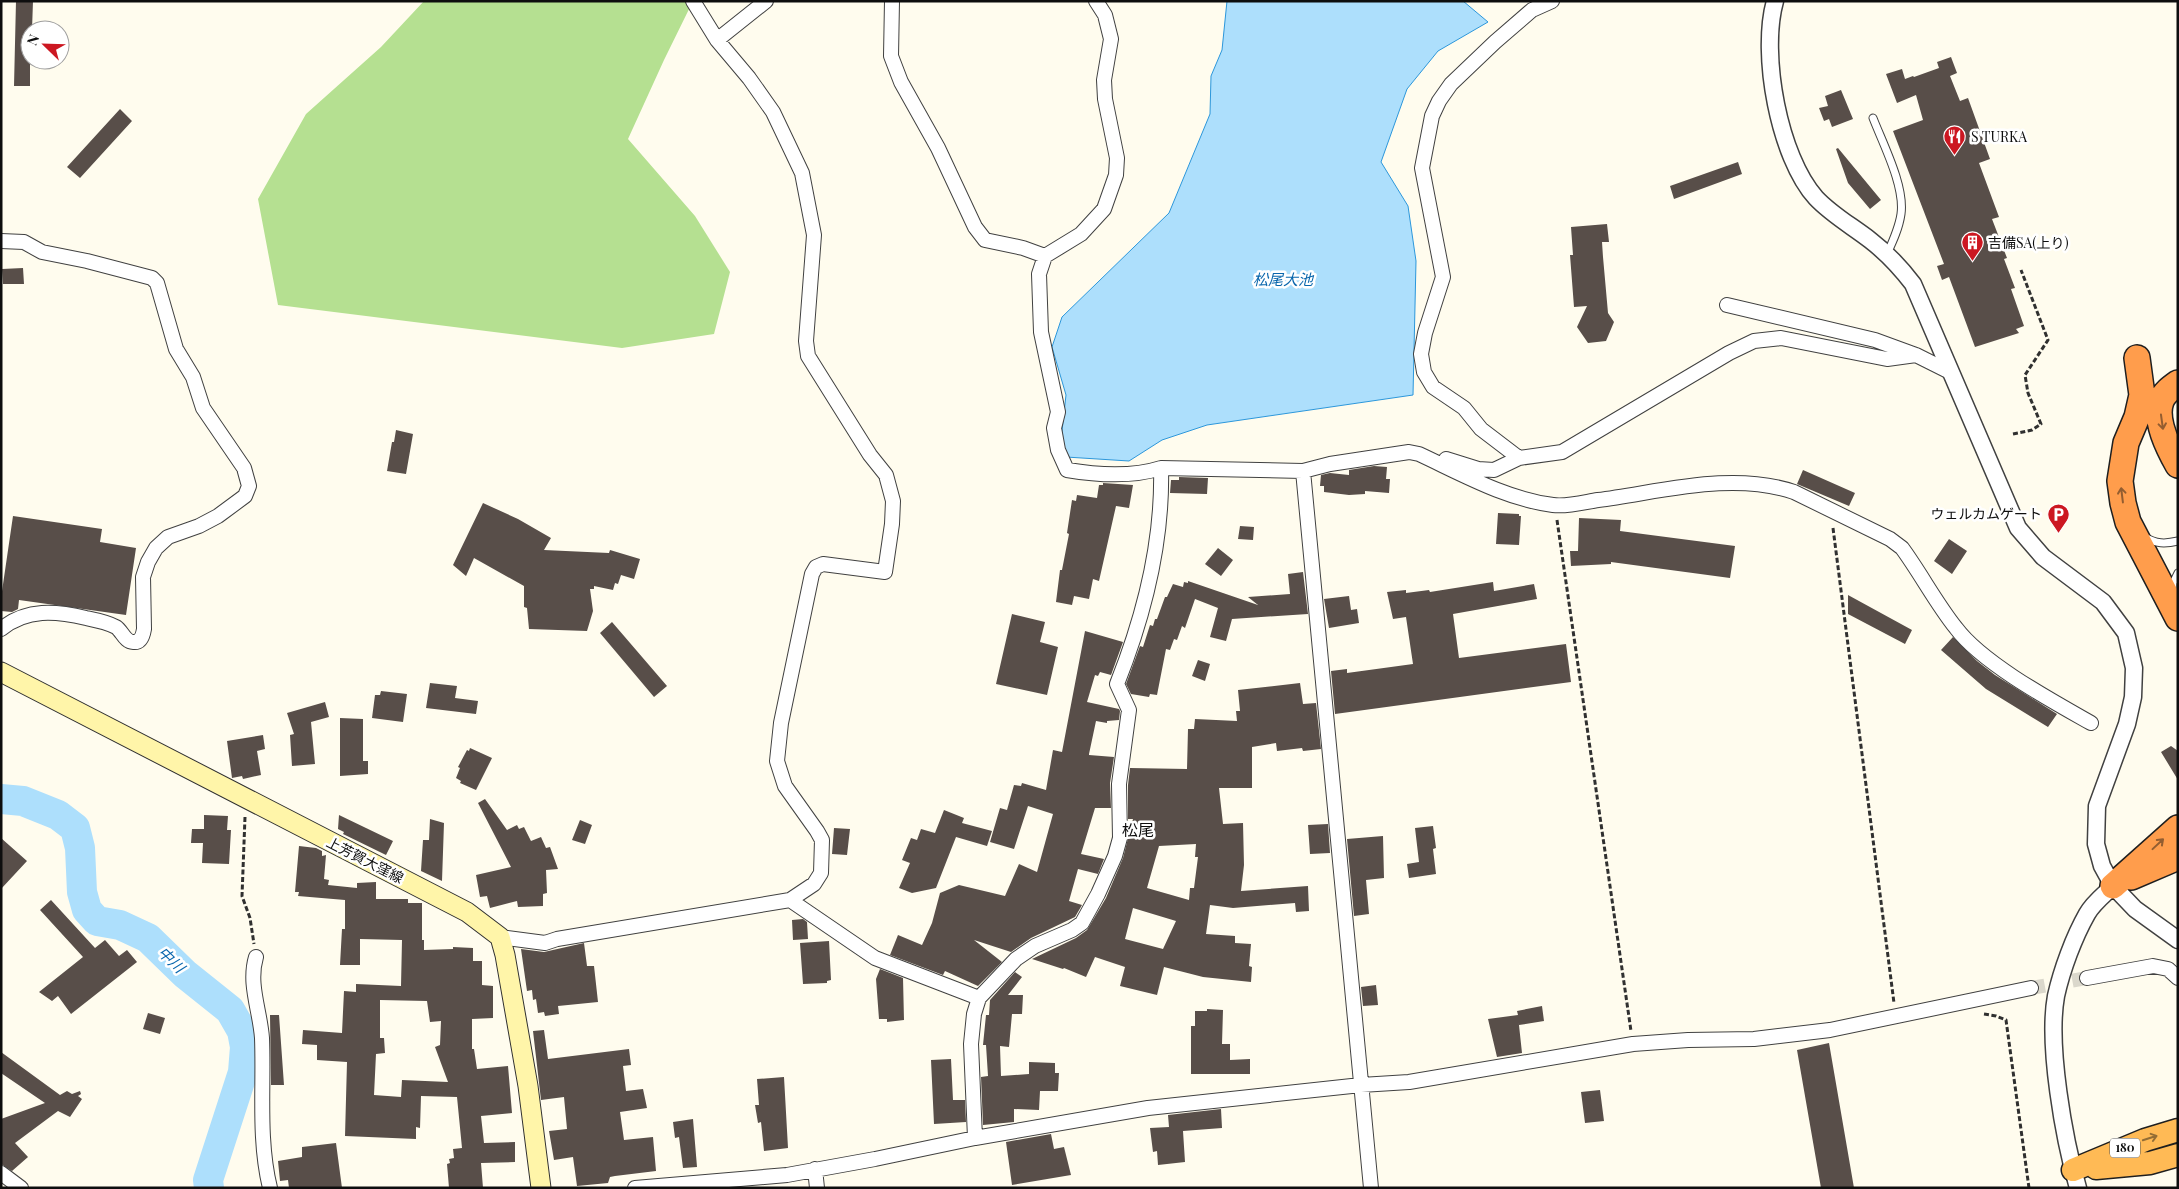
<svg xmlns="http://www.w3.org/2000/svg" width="2179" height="1189" viewBox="0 0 2179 1189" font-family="'Playfair Display','Noto Sans JP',serif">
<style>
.forest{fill:#b5e091}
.water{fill:#addffc;stroke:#2c97db}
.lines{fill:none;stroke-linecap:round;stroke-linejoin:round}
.river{stroke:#addffc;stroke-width:30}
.building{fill:#584e49;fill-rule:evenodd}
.minor-tunnel{stroke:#dbd8cc;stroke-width:14;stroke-dasharray:14 7;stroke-linecap:butt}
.service-casing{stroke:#414141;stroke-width:9}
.minor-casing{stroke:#414141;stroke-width:16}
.tertiary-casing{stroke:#414141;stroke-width:19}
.secondary-casing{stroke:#303030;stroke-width:21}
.trunk-casing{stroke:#1f1f1f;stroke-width:25}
.motorway-casing{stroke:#1f1f1f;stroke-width:28}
.path{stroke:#303030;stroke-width:3;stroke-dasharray:5 2.5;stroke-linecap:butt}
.service{stroke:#fff;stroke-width:7}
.minor{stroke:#fff;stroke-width:14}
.tertiary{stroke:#fff;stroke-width:16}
.secondary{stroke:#fff5a9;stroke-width:19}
.trunk{stroke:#ffba55;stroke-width:22}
.motorway{stroke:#ff9d4c;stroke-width:25}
.oneway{stroke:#935d30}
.oneway2{stroke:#936d35}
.labels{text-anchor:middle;stroke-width:5;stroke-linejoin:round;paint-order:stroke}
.shield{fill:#fff;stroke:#565656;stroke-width:1}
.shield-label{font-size:12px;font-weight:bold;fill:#0e0e0e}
.poi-label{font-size:14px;fill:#0e0e0e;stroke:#fff;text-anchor:start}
.street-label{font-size:14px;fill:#0e0e0e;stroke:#fff}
.water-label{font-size:15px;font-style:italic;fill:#0a67ad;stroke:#fff}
.quarter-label{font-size:16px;fill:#0e0e0e;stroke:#fff}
</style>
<rect width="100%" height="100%" fill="#fffcee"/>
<!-- forest -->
<path class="forest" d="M424,1H693L664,60L628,139L695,216L730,272L714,334L622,348L278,305L258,199L306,114L381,47Z"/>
<!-- water -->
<path class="water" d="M1227,1H1463L1488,22L1438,51L1407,89L1381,162L1408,206L1416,261L1413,395L1207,425L1162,440L1129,461L1066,457L1061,440L1066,395L1052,347L1062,317L1169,213L1210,114L1211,76L1222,50Z"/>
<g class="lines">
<!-- river -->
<path class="river" d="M1,799L23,801L58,815L75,828L80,848L82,892L87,910L97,921L120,925L148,938L185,974L230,1010L242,1031L245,1047L243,1072L208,1180L209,1188"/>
</g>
<!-- building -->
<path class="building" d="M16,1H33L32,30H30V86H14Z
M1951,57L1957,73L1950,76L1960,101L1968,98L1990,159L1979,163L1999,217L1992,219L2007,258L2004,259L2015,288L2011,289L2024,326L2016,329L2019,333L1975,347L1949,277L1942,280L1937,266L1944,264L1893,131L1923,120L1916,95L1897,103L1886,74L1902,69L1905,79L1913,76L1914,77L1939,68L1937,62Z
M1841,90L1853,119L1832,127L1829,119L1824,121L1819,108L1828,106L1825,96Z
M120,109L132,121L80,178L67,167Z
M1838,148L1881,200L1870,209L1848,183L1836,149Z
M1738,162L1742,174L1674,199L1670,186Z
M1607,224L1609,242H1602L1603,257L1608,313L1614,322L1606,341L1588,343L1577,327L1587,306L1574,307L1570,255H1573L1571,227Z
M23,268L24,284H3L2,269Z
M396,430L413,434L406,474L387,471L392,442H394Z
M1374,466L1387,467L1386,479H1390L1389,493L1365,491V494L1349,495L1324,492V486H1320L1321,475L1330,473L1349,475V470Z
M1803,470L1855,493L1849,506L1797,484Z
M1179,477L1208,478L1207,494L1170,493L1171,480H1179Z
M1103,483L1133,485L1129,508L1116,506L1099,581L1093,579L1089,599L1074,596L1072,605L1056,602L1060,570H1062L1069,534L1067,533L1072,500L1076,501L1077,495L1097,498L1099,485H1103Z
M483,503L518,519L551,538L544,550L609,553L610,550L640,559L634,579L621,575L618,584L615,583L613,590L594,586V589H590L593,611L587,631L529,629L527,608L524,607V586L474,558L466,576L453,565Z
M1498,513L1519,514V516H1521L1519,545L1496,544Z
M13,516L102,529L100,542L136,548L126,615L19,600L18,609L12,612L1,611V598Z
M1579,518L1621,520L1620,531L1735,546L1730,578L1611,562V564L1571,566L1570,551H1578Z
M1240,526L1254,527L1253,540L1238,539Z
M1949,539L1967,551L1952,574L1934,561Z
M1218,548L1233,560L1221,576L1205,564Z
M1303,572L1308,614L1232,619L1226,641L1210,637L1218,608L1195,599L1185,628L1182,626L1177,640L1174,639L1170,650L1166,649L1157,695L1150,694L1149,697L1131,694L1126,684L1140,646L1143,647L1150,625L1153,626L1155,619H1157L1165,597H1167L1173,584L1183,587L1184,582L1188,583V581L1258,605L1248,597L1290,594L1288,574Z
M1493,582L1494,591L1534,584L1537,599L1453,614L1459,658L1566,644L1571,682L1335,714L1331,671L1347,669V673L1413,664L1406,617L1393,619L1387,592L1406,590V593L1429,590L1430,592Z
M1848,595L1912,630L1905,644L1848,614Z
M1349,596L1351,610L1357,609L1359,623L1329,628L1324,599Z
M1012,614L1045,622L1040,642L1058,647L1047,695L996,684Z
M612,622L667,686L654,697L600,633Z
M1085,631L1123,642L1111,675L1100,672L1098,676L1095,675L1087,702L1119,709L1120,711L1119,720L1107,721V723L1096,721L1089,754V755L1114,757L1110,783L1111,808H1095L1081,854L1104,859L1098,874L1078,869L1069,901L1082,905L1075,917L1031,938L1011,952L974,940L1002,962L978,986L945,971L943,975L890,955L898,935L922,945L932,923L940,893L959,885L1005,896L1019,864L1037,872L1053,814L1028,806L1014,849L990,842L1000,808L1007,810L1014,785L1021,786L1022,783L1046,790L1053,750L1062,752Z
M1953,637L1977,661L1995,675L2057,714L2048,727L1986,689L1941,650Z
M1198,660L1210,664L1205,681L1192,676Z
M430,683L457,686L455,698L478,701L476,714L426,708Z
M1300,683L1303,704L1316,703L1321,749L1303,751L1302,748L1277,751L1276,743L1252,747V788H1219L1223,824L1243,823L1244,865L1241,891L1308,886L1309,911L1296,912L1295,903L1233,908L1210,905L1206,934L1235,936V943L1251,944L1249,966L1252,967L1251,982L1203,977L1164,967L1157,995L1120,986L1125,967L1095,957L1086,977L1064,968L1063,969L1032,959L1076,938L1087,930L1106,898L1123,858L1133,819H1128V785L1130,768L1187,769L1188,729H1194L1195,719L1237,721L1236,711H1240L1238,690ZM1196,844L1195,857H1198L1194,888H1190L1189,900L1147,888L1159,846ZM1133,908L1176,921L1163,949L1125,939Z
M381,691L407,694L403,722L372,718L375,695H380Z
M325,702L329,717L311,722L315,764L292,766L290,735L294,734L287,713Z
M340,718L363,719V761H368V774L340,776Z
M263,735L265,749L257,751L261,775L243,779L242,776L232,778L227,741Z
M2171,746L2178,751V780L2161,752Z
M470,748L492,758L476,790L460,783L461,781L456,778L460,768L458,767L467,750L469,751Z
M485,799L507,830L517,825L519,829L524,827L531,841L541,837L546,848L550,847L558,869L546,870L547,893L543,894V906L518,907L517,901L490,908L487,896L480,897L476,875L511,867L478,803Z
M944,810L964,818L962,823L992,831L987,846L956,837L936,888L912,893L899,888L910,863L902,860L911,838L917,840L921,829L935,833Z
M204,815L228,816L227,830H231L229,864L202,863L203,843H191L192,829H204Z
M339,815L393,841L386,855L343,834L344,832L338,829Z
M430,819L444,823L442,881L421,871L423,840H429Z
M580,820L592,825L585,844L572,840Z
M1328,824L1330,853L1310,854L1308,825Z
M1433,826L1436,848L1433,849L1436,874L1409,878L1407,864L1419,862L1415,828Z
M834,828L850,829L847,855L832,854Z
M1383,836L1384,878L1366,880L1369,914L1354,916L1347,839Z
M1,838L27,861L1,889Z
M299,846L316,848L322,851V856L326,855L324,879L329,880L328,885L357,888V883L376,882V899H408V903H422V940H424V950L453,949V947L473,948V961H482V985L493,986V1018L472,1019V1049H474L477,1069L508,1066L512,1113L481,1116L484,1143L515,1142V1162L481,1163L483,1188H449L447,1164L450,1163L449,1159L454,1158L453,1149L462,1148L457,1097L421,1096L420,1128L416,1127V1139L345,1136L347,1062L317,1060V1045L302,1044L303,1030L342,1033L344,991L356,992V984L401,986L402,940L360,939V965H340L342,929H345V900L298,896L299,892H295ZM380,1000L427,1001L430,1022L441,1021L440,1045L435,1047L448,1082L402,1080L401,1097L374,1095L376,1054L385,1053L384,1038H380Z
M51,900L95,948L105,940L119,956L127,950L137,962L71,1014L58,996L52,1001L39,992L83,957L40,910Z
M803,919L807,922L808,939L793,940L792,920Z
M829,941L831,980L827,981V983L803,984L800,943Z
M584,943L587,966H594L598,1002L558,1006L559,1014L545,1016L544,1012L538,1013L536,999L533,1000L532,990L527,991L521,949L544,952Z
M880,969L903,978L904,1020L887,1022V1019H879L876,979Z
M1015,972L1022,977L1008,995H1023L1022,1014H1012L1009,1047L1000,1046L1001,1076L1029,1074V1062L1055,1063V1073H1059L1058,1091H1040L1039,1110L1014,1109V1122L983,1125L981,1077L988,1076L986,1045H983L986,1015H989L990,1000Z
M1376,985L1378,1005L1363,1006L1361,987Z
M1542,1006L1544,1021L1519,1025L1518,1016L1522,1053L1497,1057L1488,1019L1518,1015L1517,1011Z
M1207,1009L1223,1010L1222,1044H1230V1060L1250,1059V1074H1191V1026H1195V1011H1207Z
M148,1013L165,1018L160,1034L143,1029Z
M270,1015H279L284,1085H271Z
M544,1030L548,1059L629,1049L631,1065L623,1066L626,1091L643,1089L647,1108L620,1112L624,1140L653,1137L656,1171L615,1176L610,1177L608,1183L577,1186L573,1157L554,1160L549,1131L567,1129L564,1097L541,1100L533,1031Z
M1829,1043L1854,1188H1821L1797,1050Z
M1,1052L60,1095L67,1091L72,1094L80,1091L81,1094L78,1096L82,1099L70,1117L58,1111L15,1143L28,1157L12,1171L1,1164V1119L45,1103L1,1073Z
M951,1059L953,1100H965L966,1122L934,1124L931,1060Z
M784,1077L788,1148L764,1151L761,1122L758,1123L755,1105H759L757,1079Z
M1600,1090L1604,1121L1585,1123L1581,1092Z
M1221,1109L1222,1128L1183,1131L1185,1162L1158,1165L1157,1151L1153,1152L1150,1128L1169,1127L1168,1115Z
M693,1119L697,1167L683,1168L679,1137L675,1138L673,1122Z
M1051,1134L1054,1149L1064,1147L1071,1175L1012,1185L1006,1142Z
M336,1143L342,1188H289L288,1180L280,1181L278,1161L302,1157V1147Z"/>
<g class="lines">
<!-- minor-tunnel -->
<path class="minor-tunnel" d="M2031,988L2087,978"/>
<defs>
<path id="service" d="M1873,118C1883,144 1905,186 1901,214C1899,228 1893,241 1887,254
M2145,537C2156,544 2165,544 2178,541
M2173,589V583L2178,573"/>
<path id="minor" d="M892,1L891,56L901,82L938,148L975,227L985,240L1023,248L1045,256
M1096,1L1105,15L1111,39L1104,80L1105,99L1117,158L1116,175L1104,209L1081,234L1045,256L1039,274L1041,332L1058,412L1054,428L1058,450L1067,470C1097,475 1133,477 1161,468L1303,471L1330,464L1409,452L1419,454C1462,474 1506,499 1553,505C1567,507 1585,502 1598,500C1661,492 1732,471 1794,492L1890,539L1902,548C1921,574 1936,603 1956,628C1982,663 2052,701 2091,723
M717,40L766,1
M1,241L24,242L42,252L87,261L152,278L157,283L176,349L193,377L203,408L244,468L249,486L245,496L218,516L199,526L168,537L156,548L148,562L143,577L144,629C143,635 141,643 133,642C125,642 122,631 116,627C107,622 96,620 86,618C56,611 27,608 1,629
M1727,305L1875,340L1916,355L1950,372
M1519,458L1481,429L1464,408L1433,387L1424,372L1421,354L1425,333L1443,277L1422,168L1432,116L1439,101L1451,84L1495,42L1532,10L1552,1
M1446,459L1478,469L1494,470L1519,458L1562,452L1729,353L1754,341L1781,338L1887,359L1916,355
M1303,471L1371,1188
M790,900L875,958L979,998
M500,937L545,943L557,939L790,900L814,884L821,873L822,840L817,831L785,786L777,761L781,723L812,574L816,567L823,564L885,572L892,524L893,501L886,475L870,455L808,356L806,341L814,235L802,173L773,112L749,78L717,40L693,1
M256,957C248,984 260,1010 262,1038C264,1087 258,1139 270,1188
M2087,978L2153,966L2168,969L2178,978
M975,1138L971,1044L974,1014L979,998L1016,959L1035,946L1072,930L1082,923L1098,894L1115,856L1120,838L1119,784L1129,710L1117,684C1144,616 1163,541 1161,468
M815,1169L817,1188
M1,1173L21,1188
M635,1188L787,1175L875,1159L975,1138L1148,1108L1361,1085L1409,1082L1633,1044L1688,1040L1754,1039L1830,1030L2031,988"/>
<path id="tertiary" d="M1775,1C1760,54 1779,157 1816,198C1832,215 1852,226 1870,240C1887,253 1900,267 1913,284L2018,528L2043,557L2103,602L2126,633L2134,668L2133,697L2127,724L2097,806L2096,844L2102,866L2113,886L2135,909L2178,940
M2078,1188C2064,1139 2047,1045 2056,996C2062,969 2074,937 2087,914C2093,903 2105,894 2113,886"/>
<path id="secondary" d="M1,672L467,912L500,937L505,955L528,1086L541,1188"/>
<path id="trunk" d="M2096,1168L2150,1163L2178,1155
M2073,1170L2145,1140L2178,1130"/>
<path id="motorway" d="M2137,358L2142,395L2137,417L2126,443L2120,481L2123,503L2128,522L2178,618
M2178,383C2171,388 2164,393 2161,401C2154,420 2169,449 2178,465
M2131,877L2178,857
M2113,886L2178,828"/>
</defs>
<!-- service casing -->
<use href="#service" class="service-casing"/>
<!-- minor casing -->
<use href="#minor" class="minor-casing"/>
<!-- tertiary casing -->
<use href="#tertiary" class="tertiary-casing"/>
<!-- secondary casing -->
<use href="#secondary" class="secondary-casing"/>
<!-- trunk casing -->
<use href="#trunk" class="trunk-casing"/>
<!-- motorway casing -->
<use href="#motorway" class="motorway-casing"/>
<!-- path -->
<path class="path" d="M2013,434L2032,430L2041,424L2028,393L2025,375L2048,340L2021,270
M1557,520L1631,1031
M1833,528L1894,1003
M245,817L242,896L250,918L254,944
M1984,1014L1996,1016L2006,1020L2029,1188"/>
<!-- service -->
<use href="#service" class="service"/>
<!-- minor -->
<use href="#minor" class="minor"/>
<!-- tertiary -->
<use href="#tertiary" class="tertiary"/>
<!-- secondary -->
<use href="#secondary" class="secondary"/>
<!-- trunk -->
<use href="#trunk" class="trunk"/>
<!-- motorway -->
<use href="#motorway" class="motorway"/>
</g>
<!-- one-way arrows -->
<defs><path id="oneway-shaft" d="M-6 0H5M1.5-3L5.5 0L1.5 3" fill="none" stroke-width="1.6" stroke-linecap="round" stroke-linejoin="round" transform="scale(1.25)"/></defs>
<g class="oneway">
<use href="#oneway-shaft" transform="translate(2162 422) rotate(82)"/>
<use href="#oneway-shaft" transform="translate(2122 495) rotate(-97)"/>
<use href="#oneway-shaft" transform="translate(2158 844) rotate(-43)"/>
</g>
<use class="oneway2" href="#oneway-shaft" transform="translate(2150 1138) rotate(-18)"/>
<!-- icons -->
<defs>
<symbol id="restaurant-pin" viewBox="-11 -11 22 30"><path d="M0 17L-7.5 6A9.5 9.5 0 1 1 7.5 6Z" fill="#cc1721" stroke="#fff"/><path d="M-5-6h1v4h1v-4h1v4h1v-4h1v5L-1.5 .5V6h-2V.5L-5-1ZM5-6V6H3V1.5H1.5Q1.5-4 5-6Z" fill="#fff"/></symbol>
<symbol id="building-pin" viewBox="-11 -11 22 30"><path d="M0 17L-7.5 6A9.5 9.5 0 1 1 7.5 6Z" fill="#cc1721" stroke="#fff"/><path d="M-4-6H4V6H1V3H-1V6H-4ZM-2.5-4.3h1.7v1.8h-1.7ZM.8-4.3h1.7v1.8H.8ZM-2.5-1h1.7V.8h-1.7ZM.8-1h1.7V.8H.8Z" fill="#fff"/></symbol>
<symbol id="parking-pin" viewBox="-11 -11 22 30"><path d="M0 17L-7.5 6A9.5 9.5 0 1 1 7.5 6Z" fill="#cc1721" stroke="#fff"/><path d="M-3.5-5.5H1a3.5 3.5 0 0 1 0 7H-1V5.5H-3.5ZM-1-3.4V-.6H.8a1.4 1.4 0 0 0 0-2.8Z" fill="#fff"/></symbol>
</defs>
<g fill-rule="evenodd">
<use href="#restaurant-pin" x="1942" y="124" width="25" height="34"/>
<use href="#building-pin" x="1960" y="230" width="25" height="34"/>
<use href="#parking-pin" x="2046" y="502" width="25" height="34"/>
</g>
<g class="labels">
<!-- shield labels -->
<rect class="shield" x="2110" y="1138.5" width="30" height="19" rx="4"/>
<g class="shield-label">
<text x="2125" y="1152">180</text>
</g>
<!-- poi labels -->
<g class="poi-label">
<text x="1971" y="142">S TURKA</text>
<text x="1988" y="248">吉備SA(上り)</text>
<text x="2042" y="519" text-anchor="end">ウェルカムゲート</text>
</g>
<!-- street labels -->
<g class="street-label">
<text transform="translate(365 860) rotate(27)" y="5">上芳賀大窪線</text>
</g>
<!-- water labels -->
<g class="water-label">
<text x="1283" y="285">松尾大池</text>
<text transform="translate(171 960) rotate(44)" y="5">中川</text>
</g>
<!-- quarter labels -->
<g class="quarter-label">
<text x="1138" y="836">松尾</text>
</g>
</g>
<!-- border -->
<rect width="2179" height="1189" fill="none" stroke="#0e0e0e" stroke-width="5"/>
<!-- north arrow -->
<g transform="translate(45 45) rotate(293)"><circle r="24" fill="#ffffff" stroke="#9f9f9f"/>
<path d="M0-4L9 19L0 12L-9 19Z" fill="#cc1721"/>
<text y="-8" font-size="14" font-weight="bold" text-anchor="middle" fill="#0e0e0e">N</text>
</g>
</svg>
